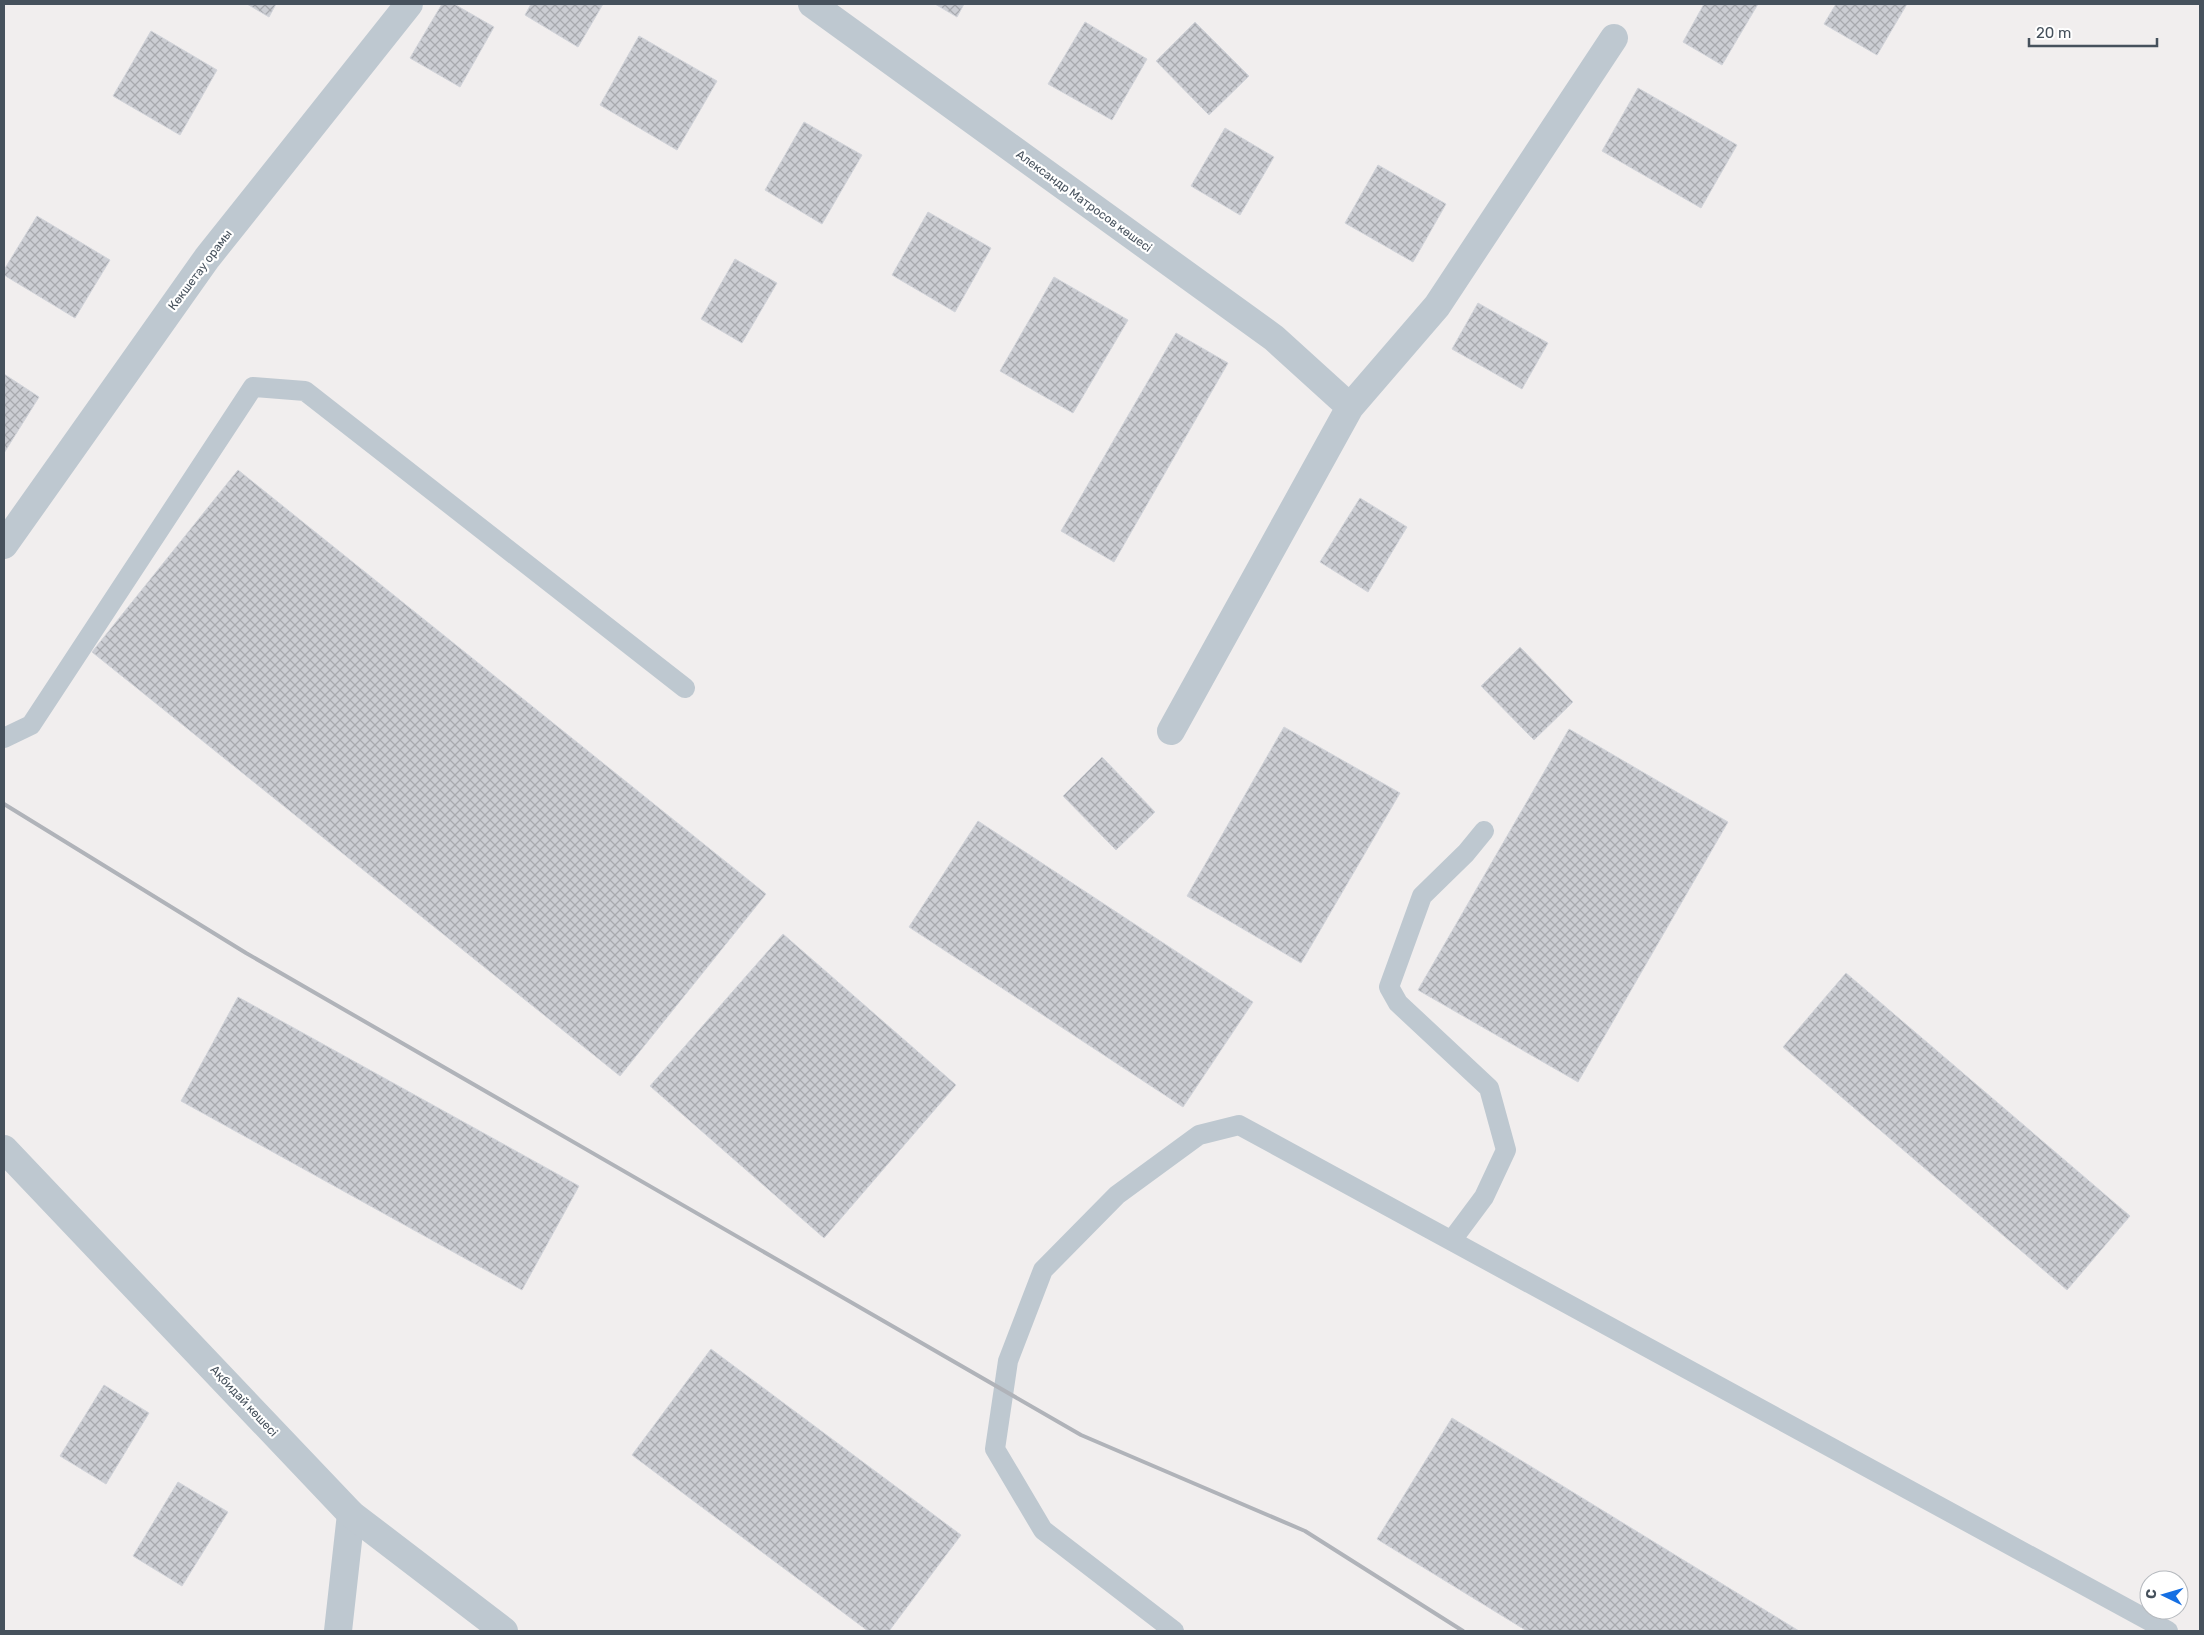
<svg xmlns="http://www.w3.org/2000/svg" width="2204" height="1635" viewBox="0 0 2204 1635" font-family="Rubik,sans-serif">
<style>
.building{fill:url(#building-cross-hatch);stroke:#d2d4da}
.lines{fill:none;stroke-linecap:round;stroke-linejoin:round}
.service{stroke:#bec8d0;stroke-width:20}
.minor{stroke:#bec8d0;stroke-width:28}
.tertiary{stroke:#bec8d0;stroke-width:28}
.rail{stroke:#b0b3b9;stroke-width:4}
.labels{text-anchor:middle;stroke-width:4.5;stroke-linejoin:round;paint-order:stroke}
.street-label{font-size:12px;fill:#46515c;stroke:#fff}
</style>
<defs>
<pattern id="building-cross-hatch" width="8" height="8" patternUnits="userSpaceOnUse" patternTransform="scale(1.25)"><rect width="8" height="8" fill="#cbcdd3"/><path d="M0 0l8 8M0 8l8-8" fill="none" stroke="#a7a9ae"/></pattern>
</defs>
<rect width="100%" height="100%" fill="#f1eeee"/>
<!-- building -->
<path class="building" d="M247,4H276L269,17Z
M442,4H454L494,27L460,87L410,58Z
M531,4H603L578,47L525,15Z
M935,4H964L957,17Z
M1704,4H1758L1722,65L1683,42Z
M1836,4H1907L1877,55L1824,24Z
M1085,22L1147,59L1112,120L1048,84Z
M1195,22L1249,76L1209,115L1156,61Z
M151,31L217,70L180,135L113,96Z
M639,36L717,81L677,150L600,105Z
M1638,88L1737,145L1701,208L1602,151Z
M804,122L862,155L822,224L765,190Z
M1225,128L1274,157L1240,215L1191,186Z
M1378,165L1446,204L1413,262L1345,223Z
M928,212L991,248L955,312L892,275Z
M37,216L110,260L75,318L4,275V270Z
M735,259L777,283L742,343L701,319Z
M1054,277L1128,320L1073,413L1000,371Z
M1478,303L1548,343L1522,389L1452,349Z
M1176,333L1228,363L1114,562L1061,531Z
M4,374L39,397L4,453Z
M238,470L766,894L620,1076L92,652Z
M1360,498L1407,527L1368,592L1320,562Z
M1520,647L1573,702L1534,740L1481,686Z
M1284,727L1400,793L1301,963L1187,896Z
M1569,729L1728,822L1578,1082L1418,990Z
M1102,757L1155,812L1116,850L1063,796Z
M978,821L1253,1002L1183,1107L909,927Z
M783,934L956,1085L824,1238L650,1086Z
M1846,973L2130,1216L2067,1290L1783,1047Z
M238,997L579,1186L522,1290L181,1101Z
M711,1349L961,1535L889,1631H868L632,1455Z
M104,1385L149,1413L106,1484L60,1456Z
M1452,1418L1799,1631H1527L1377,1539Z
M178,1482L228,1512L182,1586L133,1556Z"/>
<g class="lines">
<!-- service -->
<path class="service" d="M4,738L31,725L253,387L305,391L685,688
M1452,1240L1484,1197L1506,1150L1489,1088L1398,1003L1389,987L1422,896L1466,853L1484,831
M1174,1631L1043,1530L995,1449L1008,1361L1043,1270L1117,1195L1199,1135L1239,1125L2168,1631"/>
<!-- minor -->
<path class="minor" d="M812,4L1274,338L1350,407
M4,545L207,258L409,4
M1171,731L1350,407L1437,306L1614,38
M338,1631L351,1514"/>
<!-- tertiary -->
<path class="tertiary" d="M4,1149L351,1514L504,1631"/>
<!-- rail -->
<path class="rail" d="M4,804L246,953L1081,1435L1305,1531L1463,1631"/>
</g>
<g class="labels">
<!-- street labels -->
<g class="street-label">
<text transform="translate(1084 201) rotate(36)" y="4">Александр Матросов көшесі</text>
<text transform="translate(200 270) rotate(-53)" y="4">Көкшетау орамы</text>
<text transform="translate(244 1401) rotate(47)" y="4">Ақбидай көшесі</text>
</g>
</g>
<!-- border -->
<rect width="2204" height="1635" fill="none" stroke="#46515c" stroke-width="10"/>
<!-- north arrow -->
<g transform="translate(2164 1595) rotate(275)"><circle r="24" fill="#ffffff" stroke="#b5b9be"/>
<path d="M0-4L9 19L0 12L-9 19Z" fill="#156fe3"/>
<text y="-8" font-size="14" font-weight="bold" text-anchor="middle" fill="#46515c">С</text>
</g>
<!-- scale -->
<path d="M2029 38v8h128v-8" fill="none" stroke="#46515c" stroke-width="2.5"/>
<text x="2036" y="38" font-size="15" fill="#46515c" stroke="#ffffff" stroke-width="4" paint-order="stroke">20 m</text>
</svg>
